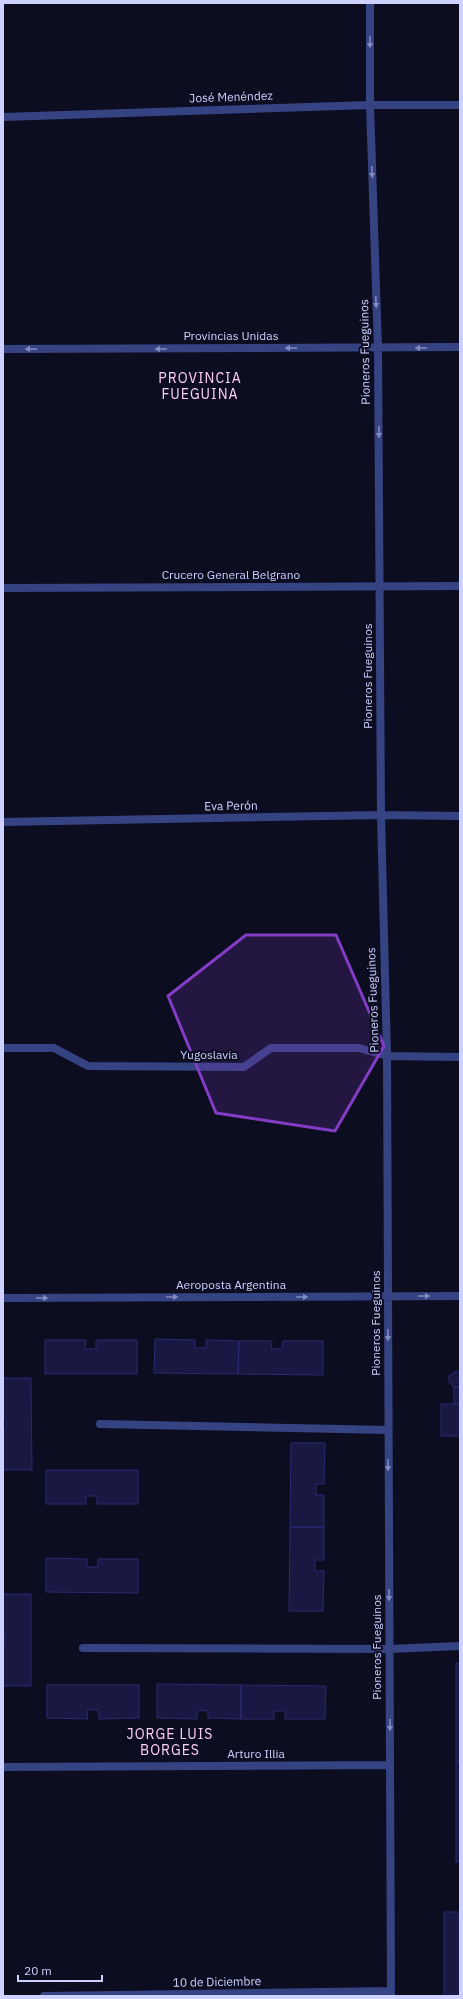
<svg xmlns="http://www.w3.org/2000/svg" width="463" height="1999" viewBox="0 0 463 1999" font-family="'IBM Plex Sans',sans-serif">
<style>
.building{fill:#181843;stroke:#292a70}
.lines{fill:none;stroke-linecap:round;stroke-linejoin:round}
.street{stroke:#364382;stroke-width:8}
.oneway{fill:#828ac0}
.marked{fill:#833cc5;fill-opacity:0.2;stroke:#833cc5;stroke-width:3;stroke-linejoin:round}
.labels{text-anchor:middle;stroke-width:4;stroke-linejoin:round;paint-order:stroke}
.street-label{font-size:12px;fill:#cdd1ff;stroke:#0c0d21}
.quarter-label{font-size:14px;letter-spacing:1px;fill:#ffcff7;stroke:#0c0d21}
</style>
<rect width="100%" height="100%" fill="#0c0d21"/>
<!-- building -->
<path class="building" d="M155,1339L195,1340V1348H206V1340L239,1341L238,1374L154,1373Z
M45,1340H86L85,1349H96V1340H137V1374H45Z
M239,1341H272L271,1349H282L283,1341H323V1375L238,1374Z
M460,1371V1387H454L449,1382V1376L454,1372Z
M3,1378H31L32,1470H3V1429H6V1418H3Z
M454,1387H460V1404H454Z
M441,1404H460V1436H441Z
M291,1443H325L324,1484H316V1495H324V1527H290Z
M46,1470H138V1504H97V1496H86V1504H46Z
M290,1527H324V1560H315V1571H324L323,1611H289Z
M46,1558L87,1559V1567H98V1559H138V1593L46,1592Z
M3,1594H31V1686H3V1645H5V1634H3Z
M456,1663H460V1762H456Z
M157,1684L241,1685V1719L208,1718V1711L197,1710V1719L157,1718Z
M47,1685H139V1718L99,1719V1710H87L88,1719L47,1718Z
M241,1685L326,1686L325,1719H285V1711H274V1719H241Z
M456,1762H460V1862H456Z
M444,1912H460V1996H444Z"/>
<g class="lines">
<!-- street -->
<path class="street" d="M370,3V105L378,348L381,815L387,1056L391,1996
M3,117L370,105H460
M3,349L460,347
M3,588L460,586
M3,822L381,815L460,816
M3,1048H54L88,1066L244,1067L271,1048H359L387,1056L460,1057
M3,1298L460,1296
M100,1424L388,1430
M83,1648L389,1649L460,1646
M3,1767L390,1765
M44,1996L391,1991"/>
</g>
<!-- one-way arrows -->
<defs><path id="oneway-solid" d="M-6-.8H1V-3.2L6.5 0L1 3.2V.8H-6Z"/></defs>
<g class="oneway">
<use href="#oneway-solid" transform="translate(370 42) rotate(90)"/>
<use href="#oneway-solid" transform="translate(372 172) rotate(88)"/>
<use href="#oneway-solid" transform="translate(376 302) rotate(88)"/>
<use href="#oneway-solid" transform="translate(291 348) rotate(180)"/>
<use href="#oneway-solid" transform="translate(421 348) rotate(180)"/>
<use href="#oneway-solid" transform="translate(31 349) rotate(180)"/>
<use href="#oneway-solid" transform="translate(161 349) rotate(180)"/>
<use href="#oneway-solid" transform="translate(379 432) rotate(90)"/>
<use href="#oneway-solid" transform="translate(424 1296)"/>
<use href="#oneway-solid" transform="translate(172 1297)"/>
<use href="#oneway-solid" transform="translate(302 1297)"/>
<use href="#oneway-solid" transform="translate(42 1298)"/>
<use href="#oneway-solid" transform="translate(388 1335) rotate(90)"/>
<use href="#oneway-solid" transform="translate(388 1465) rotate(90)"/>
<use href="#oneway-solid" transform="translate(389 1595) rotate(90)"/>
<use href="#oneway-solid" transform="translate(390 1725) rotate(90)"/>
</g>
<!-- marked area -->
<path class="marked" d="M246,935H336L384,1046L335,1131L216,1113L168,996Z"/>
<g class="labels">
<!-- street labels -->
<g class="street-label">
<text transform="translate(231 97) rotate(-2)" y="4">José Menéndez</text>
<text x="231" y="340">Provincias Unidas</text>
<text transform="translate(365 352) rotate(-91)" y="4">Pioneros Fueguinos</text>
<text x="231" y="579">Crucero General Belgrano</text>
<text transform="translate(368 676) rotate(-90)" y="4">Pioneros Fueguinos</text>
<text transform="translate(231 806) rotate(-1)" y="4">Eva Perón</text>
<text transform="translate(373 1000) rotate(-92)" y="4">Pioneros Fueguinos</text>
<text x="209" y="1059">Yugoslavia</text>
<text x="231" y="1289">Aeroposta Argentina</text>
<text transform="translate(376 1323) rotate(-90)" y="4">Pioneros Fueguinos</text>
<text transform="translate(377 1647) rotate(-90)" y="4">Pioneros Fueguinos</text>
<text x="256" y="1758">Arturo Illia</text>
<text transform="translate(217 1982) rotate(-1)" y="4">10 de Diciembre</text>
</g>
<!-- quarter labels -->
<g class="quarter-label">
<text x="200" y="383">PROVINCIA<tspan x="200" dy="16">FUEGUINA</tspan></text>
<text x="170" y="1739">JORGE LUIS<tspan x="170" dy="16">BORGES</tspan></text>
</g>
</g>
<!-- border -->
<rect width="463" height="1999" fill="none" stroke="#cdd1ff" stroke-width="8"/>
<!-- scale -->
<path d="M18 1975v6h84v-6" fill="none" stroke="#cdd1ff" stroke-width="2"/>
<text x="24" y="1975" font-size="12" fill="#cdd1ff" stroke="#0c0d21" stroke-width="3" paint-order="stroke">20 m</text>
</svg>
